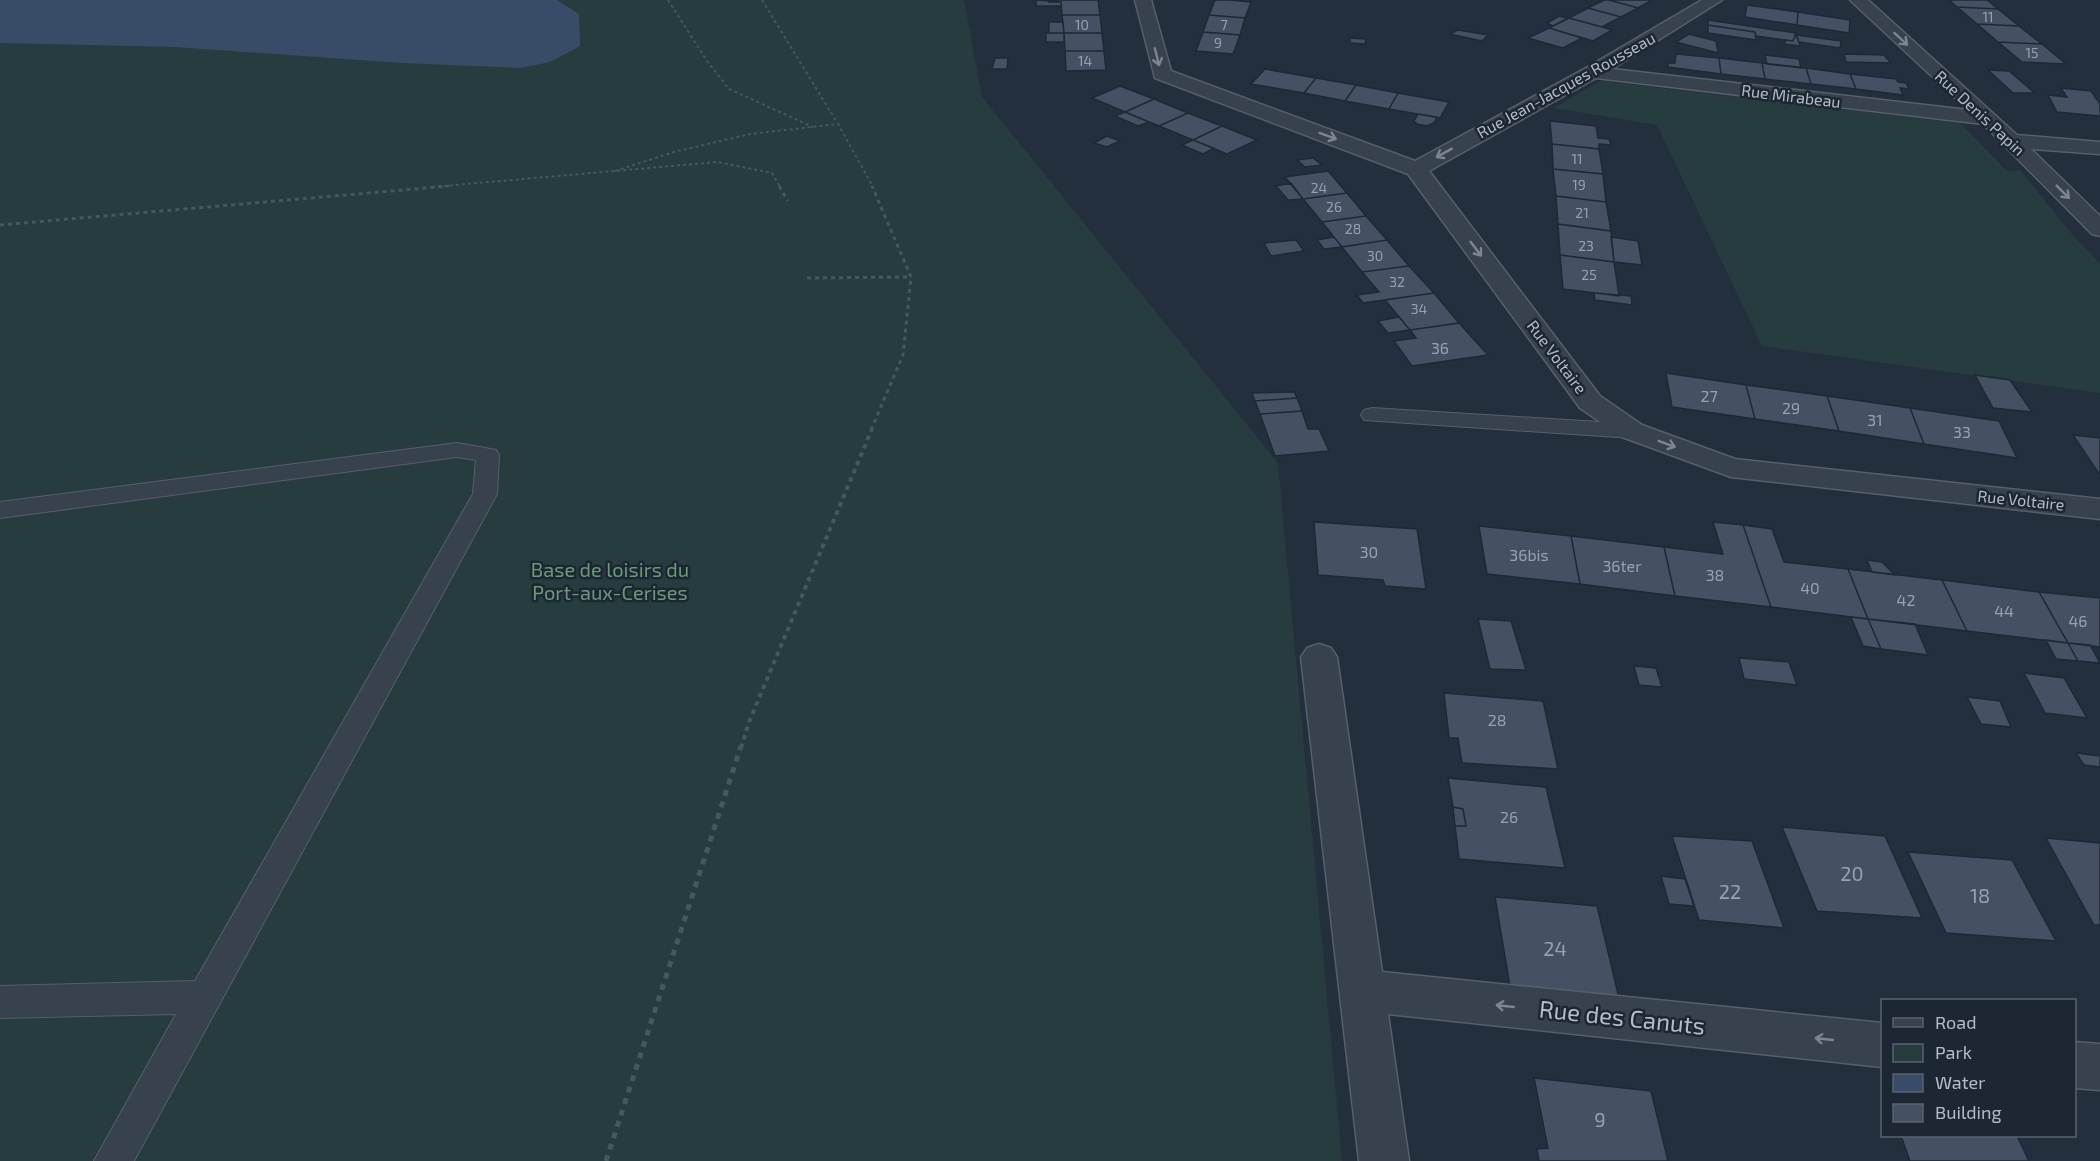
<svg xmlns="http://www.w3.org/2000/svg" width="2100" height="1161" viewBox="0 0 2100 1161" font-family="'Exo 2',sans-serif">
<style>
.green{fill:#263c3f}
.water{fill:#394c67}
.building{fill:#455162;stroke:#1f2835;stroke-width:1.5}
.lines{fill:none;stroke-linecap:round;stroke-linejoin:round}
.lane-casing{stroke:#565f6c;stroke-width:2}
.street-casing{stroke:#565f6c;stroke-width:3}
.path-far3{stroke:#44595c;stroke-width:2;stroke-dasharray:3 3;stroke-linecap:butt}
.path-far2{stroke:#44595c;stroke-width:3;stroke-dasharray:4 4;stroke-linecap:butt}
.path-far1{stroke:#44595c;stroke-width:4;stroke-dasharray:4.5 4.5;stroke-linecap:butt}
.path{stroke:#44595c;stroke-width:5;stroke-dasharray:6 6;stroke-linecap:butt}
.lane{fill:#38414e;fill-rule:evenodd}
.street{fill:#38414e;fill-rule:evenodd}
.oneway{stroke:#7c8592}
.labels{text-anchor:middle;stroke-width:5;stroke-linejoin:round;paint-order:stroke}
.far-number-label{font-size:14px;fill:#98a1af}
.far-street-label{font-size:16px;fill:#b4bcc9;stroke:#1d2633}
.number-label{font-size:16px;fill:#98a1af}
.park-label{font-size:20px;fill:#6b9a76;stroke:#1d2633}
.near-number-label{font-size:20px;fill:#98a1af}
.near-street-label{font-size:24px;fill:#b4bcc9;stroke:#1d2633}
</style>
<rect width="100%" height="100%" fill="#242f3e"/>
<!-- green -->
<path class="green" d="M0,0H964L982,97L1278,463L1342,1161H0Z
M1601,81L1960,123L2007,171L2020,170L2075,238L2100,263V393L1762,346L1657,125L1553,108Z"/>
<!-- water -->
<path class="water" d="M0,0H557L579,14L580,46L550,62L521,68L402,63L176,47L0,43Z"/>
<!-- building -->
<path class="building" d="M1036,0L1061,2V6H1036Z
M1049,0H1098L1100,15H1062L1061,2H1049Z
M1215,0H1229L1251,2L1245,18L1209,15Z
M1604,0H1609L1638,8L1621,17L1588,8Z
M1609,0H1652L1638,8Z
M1949,0H1987L1998,9L1957,7Z
M1747,5L1798,12L1797,25L1745,17Z
M1957,7L1998,9L2019,26L1977,24Z
M1588,8L1621,17L1602,27L1569,18Z
M1798,12L1850,20L1849,33L1797,25Z
M1062,15H1100L1102,33H1064Z
M1209,15L1245,18L1240,35L1203,32Z
M1559,16L1568,18L1553,26L1547,23Z
M1569,18L1602,27L1612,30L1593,41L1549,28Z
M1708,20L1796,33L1793,41L1756,36L1755,32L1708,25Z
M1049,22H1063L1064,33H1049Z
M1977,24L2019,26L2042,44L1998,42Z
M1708,25L1755,32L1756,40L1708,33Z
M1549,28L1582,38L1563,48L1528,38Z
M1458,30L1488,35L1482,41L1450,34Z
M1203,32L1240,35L1233,54L1196,51Z
M1046,33H1064V42H1046Z
M1064,33H1102L1104,51H1065Z
M1796,33L1800,46L1784,44L1786,40L1793,41Z
M1689,34L1716,41L1718,53L1676,42Z
M1796,35L1841,41L1840,48L1799,42Z
M1350,38L1366,39L1365,44L1350,43Z
M1998,42L2042,44L2066,64L2022,62Z
M1065,51H1104L1106,70L1066,71Z
M1676,54L1719,58L1721,74L1668,67V63H1675Z
M1844,54L1884,55L1891,63L1846,62Z
M1765,55L1799,59L1801,68L1767,64Z
M995,58H1008L1007,69H992Z
M1719,58L1762,63L1765,79L1721,74Z
M1762,63L1806,68L1811,84L1765,79Z
M1806,68L1850,74L1856,89L1811,84Z
M1265,69L1316,78L1304,93L1251,84Z
M1988,70L2009,71L2035,93H2013Z
M1850,74L1896,79L1898,82L1906,83L1909,89L1900,88L1903,95L1856,89Z
M1316,78L1356,85L1345,101L1304,93Z
M1356,85L1398,93L1389,109L1345,101Z
M1120,86L1154,99L1125,112L1092,98Z
M2061,88L2091,91L2100,104V116L2057,112L2048,95L2067,97Z
M1398,93L1449,102L1440,118L1389,109Z
M1154,99L1188,113L1159,126L1125,112Z
M1125,112L1149,122L1138,126L1115,116Z
M1188,113L1222,126L1193,140L1159,126Z
M1418,114L1437,117L1434,123L1427,126L1417,124L1414,121Z
M1550,121L1596,126L1598,138L1609,139L1611,145L1599,144V149L1552,144Z
M1222,126L1257,140L1227,154L1193,140Z
M1107,136L1120,141L1107,147L1094,143Z
M1193,140L1214,148L1203,154L1182,145Z
M1552,144L1599,149L1603,174L1553,169Z
M1313,158L1322,165L1305,167L1297,160Z
M1553,169L1603,174L1606,202L1556,196Z
M1328,171L1347,193L1303,199L1285,177Z
M1291,183L1303,199L1288,200L1276,186Z
M1347,193L1366,216L1322,222L1303,199Z
M1556,196L1606,202L1611,231L1558,224Z
M1366,216L1387,240L1342,247L1322,222Z
M1558,224L1611,231L1614,262L1560,255Z
M1334,237L1342,247L1324,249L1317,240Z
M1611,237L1638,241L1642,265L1614,262Z
M1296,240L1304,251L1271,256L1264,243Z
M1387,240L1409,266L1362,272L1342,247Z
M1560,255L1614,262L1619,296L1563,289Z
M1409,266L1434,293L1363,303L1357,295L1379,292L1362,272Z
M1434,293L1459,323L1410,330L1385,300Z
M1594,293L1631,296L1632,305L1595,300Z
M1399,317L1410,330L1388,333L1378,321Z
M1459,323L1488,355L1412,366L1394,341L1416,338L1410,330Z
M1666,373L1746,385L1755,419L1672,407Z
M1975,375L2010,380L2032,412L1993,408Z
M1746,385L1827,396L1839,431L1755,419Z
M1294,392L1297,398L1255,401L1252,393Z
M1827,396L1910,408L1924,444L1839,431Z
M1297,398L1302,411L1260,414L1255,401Z
M1910,408L1999,421L2017,458L1924,444Z
M1302,411L1308,429H1319L1329,451L1275,456L1260,414Z
M2073,435L2100,438V475Z
M1314,522L1417,529L1426,589L1385,586L1383,580L1318,575Z
M1713,522L1743,525L1771,607L1675,596L1664,547L1723,554Z
M1743,525L1772,529L1784,562L1848,569L1868,619L1771,607Z
M1479,526L1571,536L1580,584L1487,574Z
M1571,536L1664,547L1675,596L1580,584Z
M1867,560L1882,562L1895,575L1872,572Z
M1848,569L1942,580L1967,631L1868,619Z
M1942,580L2039,592L2068,643L1967,631Z
M2039,592L2100,598V647L2068,643Z
M1851,617L1868,619L1881,649L1863,646Z
M1478,619L1511,621L1526,670L1490,669Z
M1868,619L1915,624L1928,655L1881,649Z
M2046,640L2068,643L2078,661L2056,659Z
M2068,643L2090,645L2100,663L2078,661Z
M1739,658L1789,662L1797,685L1744,679Z
M1634,666L1656,668L1662,687L1639,685Z
M2024,673L2064,678L2087,718L2045,713Z
M1444,693L1543,701L1558,769L1462,763L1458,738H1449Z
M1967,697L2000,701L2011,727L1981,724Z
M2076,753L2100,756V767L2084,765Z
M1448,778L1546,787L1565,868L1459,859L1455,826H1466L1463,809L1453,807Z
M1453,807L1463,809L1466,826H1455Z
M1782,827L1885,836L1922,918L1817,911Z
M1672,836L1752,841L1784,928L1699,920Z
M2046,838L2100,843V925H2094Z
M1908,852L2012,860L2056,941L1946,933Z
M1661,876L1685,879L1694,906L1669,904Z
M1495,897L1597,906L1620,1002L1511,992Z
M1534,1078L1651,1091L1668,1161H1539L1537,1149L1548,1148Z
M1901,1136H2017L2029,1161H1910Z"/>
<g class="lines">
<defs>
<path id="lane" d="M1372,408L1632,424L1640,426L1643,431L1640,436L1632,438L1364,420L1361,415L1364,410Z
M457,443L496,450L499,455L497,494L134,1161H94L176,1014L0,1018V986L195,981L473,494L476,460L457,457L0,518V502Z"/>
<path id="street" d="M1135,0H1151L1171,71L1415,161L1586,68L1702,0H1722L1612,69L1968,110L1850,0H1868L2017,135L2100,142V154L2031,149L2100,216V236L2092,234L1983,124L1596,78L1429,171L1600,396L1642,425L1735,459L2100,499V519L1731,477L1622,437L1580,408L1408,174L1155,78Z
M1319,644L1331,648L1337,657L1382,972L1882,1023V1067L1388,1014L1409,1161H1359L1301,657L1307,648Z
M2074,1042L2100,1044V1090L2074,1088Z"/>
</defs>
<!-- lane casing -->
<use href="#lane" class="lane-casing"/>
<!-- street casing -->
<use href="#street" class="street-casing"/>
<!-- path-far3 -->
<path class="path-far3" d="M668,0L707,61L729,89L813,127
M762,0L838,124
M615,171L674,152L750,134L838,124L873,187
M432,187L717,162L772,173L780,187"/>
<!-- path-far2 -->
<path class="path-far2" d="M779,186L788,201
M0,225L449,186
M807,278L911,277
M871,430L903,355L911,277L872,186"/>
<!-- path-far1 -->
<path class="path-far1" d="M741,748L749,722L872,429"/>
<!-- path -->
<path class="path" d="M606,1161L741,746"/>
<!-- lane -->
<use href="#lane" class="lane"/>
<!-- street -->
<use href="#street" class="street"/>
</g>
<!-- one-way arrows -->
<defs><path id="oneway-shaft" d="M-6 0H5M1.5-3L5.5 0L1.5 3" fill="none" stroke-width="1.6" stroke-linecap="round" stroke-linejoin="round" transform="scale(1.5)"/></defs>
<g class="oneway">
<use href="#oneway-shaft" transform="translate(1901 39) rotate(42)"/>
<use href="#oneway-shaft" transform="translate(1157 57) rotate(76)"/>
<use href="#oneway-shaft" transform="translate(1328 136) rotate(20)"/>
<use href="#oneway-shaft" transform="translate(1444 153) rotate(151)"/>
<use href="#oneway-shaft" transform="translate(2063 192) rotate(45)"/>
<use href="#oneway-shaft" transform="translate(1476 249) rotate(53)"/>
<use href="#oneway-shaft" transform="translate(1667 444) rotate(20)"/>
<use href="#oneway-shaft" transform="translate(1505 1006) rotate(-174)"/>
<use href="#oneway-shaft" transform="translate(1824 1039) rotate(-174)"/>
</g>
<g class="labels">
<!-- far-number labels -->
<g class="far-number-label">
<text x="1988" y="22">11</text>
<text x="1082" y="30">10</text>
<text x="1224" y="30">7</text>
<text x="1218" y="48">9</text>
<text x="2032" y="58">15</text>
<text x="1085" y="66">14</text>
<text x="1577" y="164">11</text>
<text x="1579" y="190">19</text>
<text x="1319" y="193">24</text>
<text x="1334" y="212">26</text>
<text x="1582" y="218">21</text>
<text x="1353" y="234">28</text>
<text x="1586" y="251">23</text>
<text x="1375" y="261">30</text>
<text x="1589" y="280">25</text>
<text x="1397" y="287">32</text>
<text x="1419" y="314">34</text>
</g>
<!-- far-street labels -->
<g class="far-street-label">
<text transform="translate(1566 85) rotate(-29)" y="6">Rue Jean-Jacques Rousseau</text>
<text transform="translate(1791 96) rotate(7)" y="6">Rue Mirabeau</text>
<text transform="translate(1980 113) rotate(43)" y="6">Rue Denis Papin</text>
<text transform="translate(1557 357) rotate(53)" y="6">Rue Voltaire</text>
<text transform="translate(2021 500) rotate(6)" y="6">Rue Voltaire</text>
</g>
<!-- number labels -->
<g class="number-label">
<text x="1440" y="354">36</text>
<text x="1709" y="402">27</text>
<text x="1791" y="414">29</text>
<text x="1875" y="426">31</text>
<text x="1962" y="438">33</text>
<text x="1369" y="558">30</text>
<text x="1529" y="561">36bis</text>
<text x="1622" y="572">36ter</text>
<text x="1715" y="581">38</text>
<text x="1810" y="594">40</text>
<text x="1906" y="606">42</text>
<text x="2004" y="617">44</text>
<text x="2078" y="627">46</text>
<text x="1497" y="726">28</text>
<text x="1509" y="823">26</text>
</g>
<!-- park labels -->
<g class="park-label">
<text x="610" y="577">Base de loisirs du<tspan x="610" dy="23">Port-aux-Cerises</tspan></text>
</g>
<!-- near-number labels -->
<g class="near-number-label">
<text x="1852" y="881">20</text>
<text x="1730" y="899">22</text>
<text x="1980" y="903">18</text>
<text x="1555" y="956">24</text>
<text x="1600" y="1127">9</text>
</g>
<!-- near-street labels -->
<g class="near-street-label">
<text transform="translate(1622 1018) rotate(6)" y="8">Rue des Canuts</text>
</g>
</g>
<!-- legend -->
<rect x="1881" y="999" width="195" height="138" fill="#1d2633" stroke="#59626f" stroke-width="1.5"/>
<rect x="1893" y="1018" width="30" height="9" fill="#38414e" stroke="#59626f" stroke-width="1.5"/>
<text x="1935" y="1029" font-size="18" fill="#b4bcc9">Road</text>
<rect x="1893" y="1044" width="30" height="18" fill="#263c3f" stroke="#59626f" stroke-width="1.5"/>
<text x="1935" y="1059" font-size="18" fill="#b4bcc9">Park</text>
<rect x="1893" y="1074" width="30" height="18" fill="#394c67" stroke="#59626f" stroke-width="1.5"/>
<text x="1935" y="1089" font-size="18" fill="#b4bcc9">Water</text>
<rect x="1893" y="1104" width="30" height="18" fill="#455162" stroke="#59626f" stroke-width="1.5"/>
<text x="1935" y="1119" font-size="18" fill="#b4bcc9">Building</text>
</svg>
